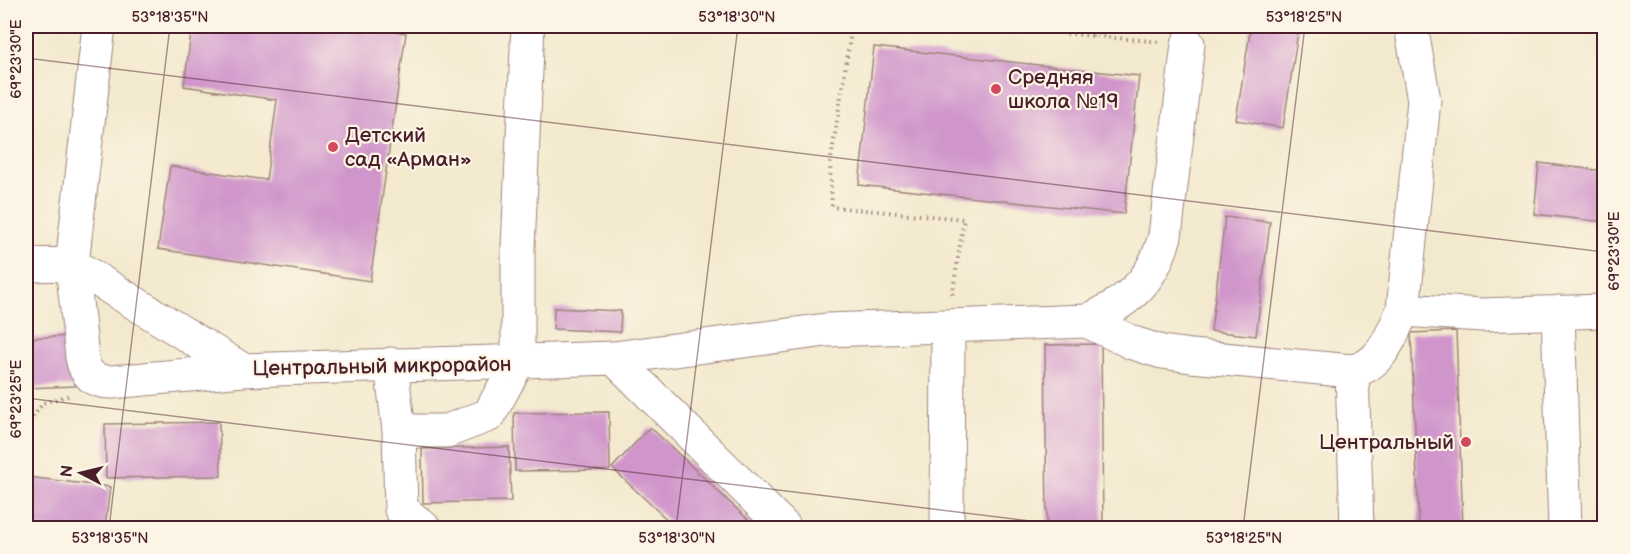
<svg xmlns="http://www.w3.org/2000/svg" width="1630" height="554" viewBox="0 0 1630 554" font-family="'Balsamiq Sans',sans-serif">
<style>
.building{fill:#d095cb}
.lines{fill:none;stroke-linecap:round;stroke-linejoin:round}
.minor-casing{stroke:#9e847c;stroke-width:35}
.path{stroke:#9e847c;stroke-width:4;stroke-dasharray:1.5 4.5;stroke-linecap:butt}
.minor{stroke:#fff;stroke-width:33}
.ticks{fill:none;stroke:#4a1f2b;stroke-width:1.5;stroke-opacity:0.45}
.poi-dot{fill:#d1495b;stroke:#fcf5e5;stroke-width:2}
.labels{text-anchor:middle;stroke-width:4.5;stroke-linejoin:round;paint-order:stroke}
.poi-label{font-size:21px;fill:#4a1f2b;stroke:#fcf5e5;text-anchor:start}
.street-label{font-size:21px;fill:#4a1f2b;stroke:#fcf5e5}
.neatline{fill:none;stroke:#4a1f2b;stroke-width:2}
.ticks-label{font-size:15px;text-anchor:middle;fill:#4a1f2b}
</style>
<rect width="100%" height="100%" fill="#fcf5e5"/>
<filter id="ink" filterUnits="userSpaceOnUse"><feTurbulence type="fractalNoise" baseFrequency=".0167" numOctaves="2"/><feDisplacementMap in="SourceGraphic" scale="12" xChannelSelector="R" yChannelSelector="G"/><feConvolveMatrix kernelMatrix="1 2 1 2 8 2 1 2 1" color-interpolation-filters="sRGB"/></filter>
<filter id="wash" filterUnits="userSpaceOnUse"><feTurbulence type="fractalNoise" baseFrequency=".008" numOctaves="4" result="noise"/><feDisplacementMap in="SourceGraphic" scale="24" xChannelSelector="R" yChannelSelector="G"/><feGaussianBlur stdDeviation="1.35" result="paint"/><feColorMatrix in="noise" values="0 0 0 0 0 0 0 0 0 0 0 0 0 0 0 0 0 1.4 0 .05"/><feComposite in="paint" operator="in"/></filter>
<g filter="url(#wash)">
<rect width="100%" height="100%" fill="#f3e9ce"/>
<g id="blocks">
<!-- building -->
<path class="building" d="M192,26H356L406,33L370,281L158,249L170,166L266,180L277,100L184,86Z
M1251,26H1299L1283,128L1236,120Z
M874,47L1139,76L1124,214L859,185Z
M1539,163L1604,171V222L1534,214Z
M1225,217L1270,222L1256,336L1211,331Z
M554,308L621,311L620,332L553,329Z
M1456,331L1463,528H1419L1411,333Z
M73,336L75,386L26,388V338Z
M1101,344L1103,528H1047L1045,345Z
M609,412L610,470L515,471L514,413Z
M219,422L221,476L106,478L105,424Z
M650,427L757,528H676L612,468Z
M509,447L511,501L423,503L422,449Z
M27,477L110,487L105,528H26Z"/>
</g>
</g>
<g filter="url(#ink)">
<use href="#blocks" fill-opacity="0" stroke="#9e847c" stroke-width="1.5"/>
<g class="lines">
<defs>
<path id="minor" d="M1411,26L1424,100L1403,310L1482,315L1604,311
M72,264L243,370L614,358L826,330L1087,321C1128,302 1153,282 1165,236L1188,44
M72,264L82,357C85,375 94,382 112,382L243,370
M26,265L72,264L99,26
M1558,312L1565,528
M1087,321L1133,343L1162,352L1191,356L1352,371C1382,366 1392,334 1403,310
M614,358L785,528
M391,364L399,431L401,509L424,528
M1352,371L1357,528
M399,431H447L489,415L518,362V248L528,26
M947,528L948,328"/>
</defs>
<!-- minor casing -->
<use href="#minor" class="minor-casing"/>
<!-- path -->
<path class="path" d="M852,26L830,165L832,207L964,219L952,297
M983,26L1161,42
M1092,36L1093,26
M26,427L43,403L71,395"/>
<!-- minor -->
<use href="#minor" class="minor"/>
</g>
</g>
<!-- ticks -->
<path class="ticks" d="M26,58L1604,252M26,398L1088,528M109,528L170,26M676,528L738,26M1243,528L1305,26"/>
<!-- markers -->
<g class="poi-dot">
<circle cx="996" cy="89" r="6"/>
<circle cx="333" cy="147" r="6"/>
<circle cx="1466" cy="442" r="6"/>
</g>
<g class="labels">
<!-- poi labels -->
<g class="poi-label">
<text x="1008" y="84">Средняя<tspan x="1008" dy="24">школа №19</tspan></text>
<text x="345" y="142">Детский<tspan x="345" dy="24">сад «Арман»</tspan></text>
<text x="1454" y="449" text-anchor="end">Центральный</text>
</g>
<!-- street labels -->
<g class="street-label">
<text transform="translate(382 366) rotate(-1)" y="7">Центральный микрорайон</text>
</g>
</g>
<!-- margin -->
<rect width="1630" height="554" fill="none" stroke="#fcf5e5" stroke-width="66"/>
<!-- north arrow -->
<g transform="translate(81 473) rotate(277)" stroke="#fcf5e5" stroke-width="4.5" paint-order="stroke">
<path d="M0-4.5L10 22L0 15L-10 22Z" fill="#4a1f2b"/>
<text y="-9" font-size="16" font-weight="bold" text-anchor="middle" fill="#4a1f2b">N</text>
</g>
<rect x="33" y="33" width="1564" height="488" class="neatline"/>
<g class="ticks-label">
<text x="170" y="22">53°18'35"N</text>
<text x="737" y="22">53°18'30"N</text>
<text x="1304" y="22">53°18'25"N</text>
<text transform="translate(16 59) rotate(-90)" y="5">69°23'30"E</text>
<text transform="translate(1614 251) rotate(-90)" y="5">69°23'30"E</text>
<text transform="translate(16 399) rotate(-90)" y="5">69°23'25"E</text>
<text x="110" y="543">53°18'35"N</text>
<text x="677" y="543">53°18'30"N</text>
<text x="1244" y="543">53°18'25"N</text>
</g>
</svg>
